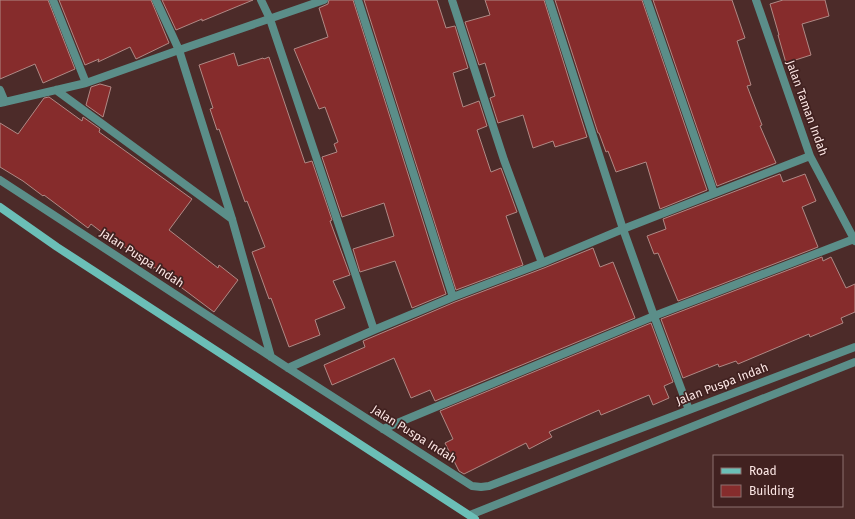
<svg xmlns="http://www.w3.org/2000/svg" width="855" height="519" viewBox="0 0 855 519" font-family="'Fira Sans',sans-serif">
<style>
.building{fill:#862c2c;stroke:#b08985}
.lines{fill:none;stroke-linecap:round;stroke-linejoin:round}
.street{stroke:#5b8e89;stroke-width:8}
.secondary{stroke:#6bbfb7;stroke-width:8}
.labels{text-anchor:middle;stroke-width:3.5;stroke-linejoin:round;paint-order:stroke}
.street-label{font-size:12px;fill:#fde7e5;stroke:#412120}
</style>
<rect width="100%" height="100%" fill="#4c2b29"/>
<!-- building -->
<path class="building" d="M0,0H48L75,69L43,83L35,64L0,79Z
M59,0H151L169,43L136,59L130,47L98,62L99,59L85,65Z
M162,0H253L202,21V19L176,30Z
M329,0H353L446,294L412,308L395,261L360,272L353,249L394,236L384,203L342,217L322,157L337,152L334,144L338,142L325,107L319,109L294,49L328,37L319,8L328,4Z
M364,0H437L446,28L455,26L468,68L453,73L463,107L479,101L487,126L477,130L491,172L501,168L517,212L506,216L523,265L456,290Z
M485,0H544L587,137L555,147L553,141L533,148L523,115L498,123L490,98L495,96L485,63L479,65L465,22L490,15Z
M555,0H642L707,190L660,209L646,162L616,172L608,151L606,152L599,133H598Z
M653,0H732L745,38L737,41L751,85L747,86L762,125L760,126L776,163L717,186Z
M783,0H825L829,16L802,24L811,55L786,63L778,35H779L770,4Z
M234,53L238,66L263,58L264,59L269,57L305,163L312,161L332,220L330,221L350,275L333,281L345,308L315,320L320,335L289,347L271,298L269,299L252,252L265,247L247,201L245,202L219,129L217,130L210,109L213,108L199,65Z
M100,84L111,87L103,117L86,105L91,87Z
M49,97L82,121L83,117L100,129L99,132L192,199L169,230L218,268L219,265L238,280L214,312L154,267L153,269L113,238L112,240L91,224L88,228L44,195L43,196L23,181L0,167V123L18,134L44,98Z
M780,174L783,182L805,174L816,201L802,207L818,247L678,301L658,253L654,254L647,236L666,229L663,219Z
M593,248L600,267L613,262L635,318L435,401L430,390L411,398L394,358L332,385L324,365L365,347L363,341L455,302L544,268Z
M822,257L823,261L831,257L846,288L855,284V312L841,318L843,323L810,337L809,334L738,364L736,361L719,367L718,364L683,378L661,319Z
M651,323L673,382L664,386L669,398L653,405L649,395L601,415L599,410L549,432L552,437L529,449L526,443L464,474L459,471L445,443L453,439L440,411Z"/>
<g class="lines">
<!-- street -->
<path class="street" d="M53,0L86,83
M156,0L179,50L232,219L271,357
M261,0L270,19L374,330
M358,0L453,297
M452,0L504,160L542,263
M549,0L623,229L654,316L689,410
M647,0L714,193
M756,0L810,156L855,241
M0,90L5,102
M56,90L232,219
M0,103L86,83L179,50L324,0
M0,180L288,368L472,486L481,487L489,486L855,347
M288,368L374,330L453,297L542,263L623,229L810,156
M383,429L654,316L854,239
M470,515L855,362"/>
<!-- secondary -->
<path class="secondary" d="M0,207L57,247L475,519"/>
</g>
<g class="labels">
<!-- street labels -->
<g class="street-label">
<text transform="translate(807 108) rotate(70)" y="4">Jalan Taman Indah</text>
<text transform="translate(142 258) rotate(33)" y="4">Jalan Puspa Indah</text>
<text transform="translate(722 384) rotate(-21)" y="4">Jalan Puspa Indah</text>
<text transform="translate(414 434) rotate(32)" y="4">Jalan Puspa Indah</text>
</g>
</g>
<!-- legend -->
<rect x="713" y="455" width="130" height="52" fill="#412120" stroke="#8c706f"/>
<rect x="721" y="468" width="20" height="6" fill="#6bbfb7" stroke="#8c706f"/>
<text x="749" y="475" font-size="12" fill="#fde7e5">Road</text>
<rect x="721" y="485" width="20" height="12" fill="#862c2c" stroke="#8c706f"/>
<text x="749" y="495" font-size="12" fill="#fde7e5">Building</text>
</svg>
